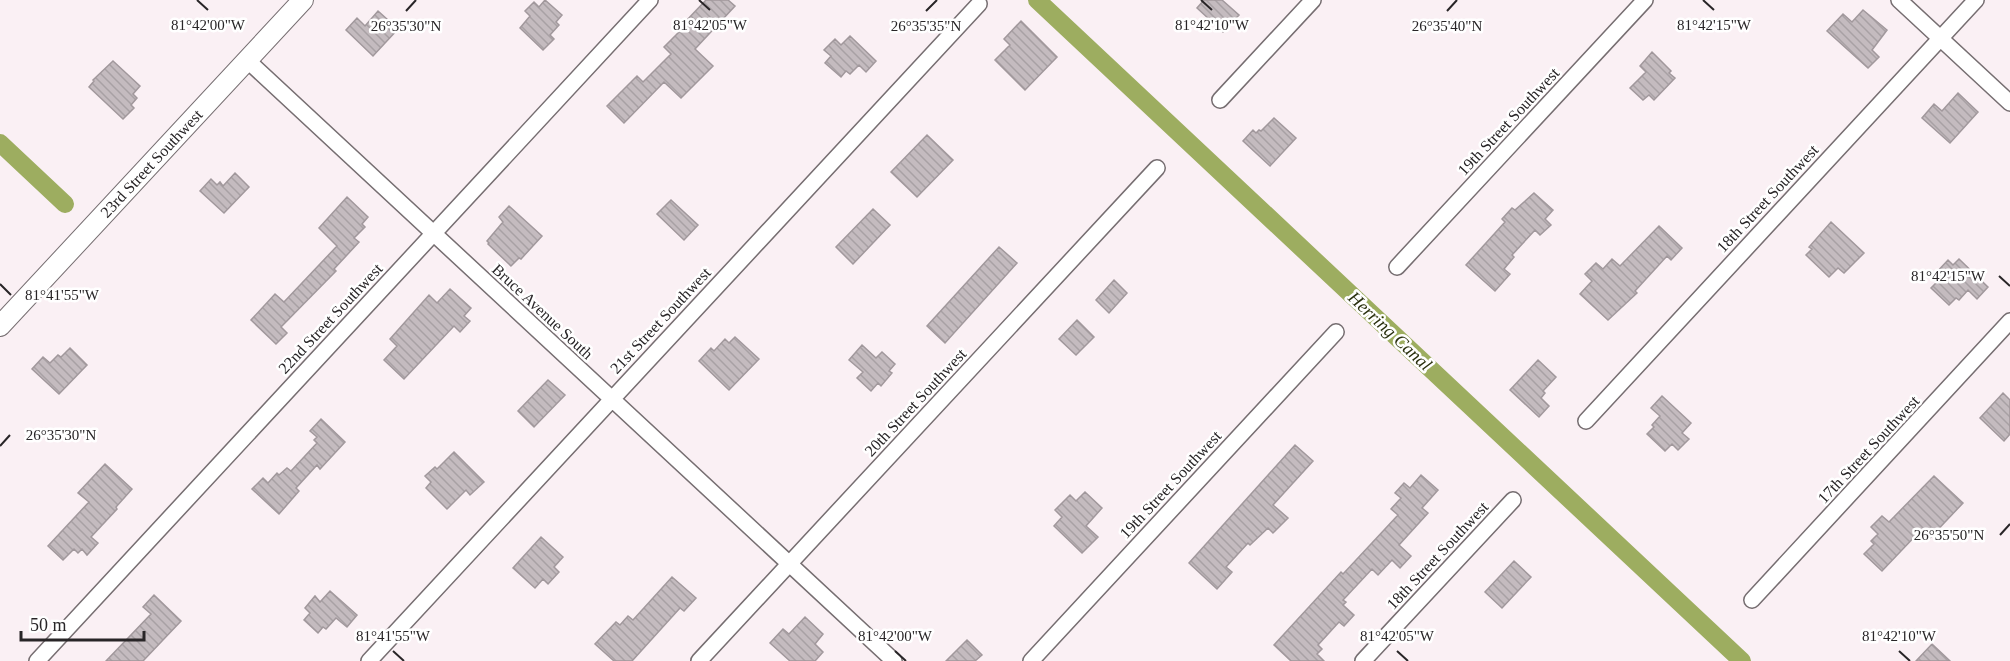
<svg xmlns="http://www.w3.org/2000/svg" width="2010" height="661" viewBox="0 0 2010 661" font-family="Georgia,serif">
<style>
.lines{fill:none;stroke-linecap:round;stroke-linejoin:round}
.canal{stroke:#9dad60;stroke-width:18}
.building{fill:url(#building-back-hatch);stroke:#a1989c;stroke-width:1.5}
.minor-casing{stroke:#766e71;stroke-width:18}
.tertiary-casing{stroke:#766e71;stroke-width:22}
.minor{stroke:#fff;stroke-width:15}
.tertiary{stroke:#fff;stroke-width:20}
.ticks{fill:none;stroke:#282527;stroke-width:2}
.labels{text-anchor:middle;stroke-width:5;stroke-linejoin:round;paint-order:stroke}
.street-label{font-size:16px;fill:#282527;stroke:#fff}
.water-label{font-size:18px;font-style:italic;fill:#2a310f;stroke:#fff}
.ticks-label{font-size:15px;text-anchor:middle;fill:#282527;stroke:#fff;stroke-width:5;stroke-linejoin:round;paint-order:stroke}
</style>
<defs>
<pattern id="building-back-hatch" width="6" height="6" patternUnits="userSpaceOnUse" patternTransform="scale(1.5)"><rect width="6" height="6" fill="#c4bbbf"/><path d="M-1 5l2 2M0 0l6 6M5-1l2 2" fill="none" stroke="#a8a1a4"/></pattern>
</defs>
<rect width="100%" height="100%" fill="#faf0f4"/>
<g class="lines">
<!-- canal -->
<path class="canal" d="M1037,0L1742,661
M0,143L65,204"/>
</g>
<!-- building -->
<path class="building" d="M545,0L562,15L556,22L559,25L550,35L554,39L543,50L520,28L530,16L525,11L534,2L539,7Z
M706,0H728L735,6L695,49L713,66L681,98L664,82L624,123L607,106L637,76L643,82L671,54L664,47L688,23L686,21Z
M1204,0H1222L1239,15L1223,32L1197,8Z
M1863,10L1887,30L1872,50L1879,57L1868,68L1827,31L1843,14L1852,22Z
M378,11L398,29L373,56L346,30L357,18L365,26Z
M1021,21L1057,57L1025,90L995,60L1010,45L1004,39Z
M850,36L876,61L866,72L859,65L850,74L846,71L841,77L825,63L831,56L824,50L835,39L841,45Z
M1652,52L1671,71L1669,73L1675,78L1654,100L1649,95L1643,100L1630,88L1646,72L1640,66Z
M113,61L140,86L133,94L137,98L131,105L134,108L123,119L89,87L94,81L93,80Z
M1958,93L1978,112L1950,143L1922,118L1934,104L1942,111Z
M1274,118L1296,138L1270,166L1243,141L1253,130L1256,133L1259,130L1261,131Z
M927,135L953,160L917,197L891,172Z
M235,173L249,187L224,213L200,191L211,179L217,185L220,182L223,186Z
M1534,193L1553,210L1545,219L1551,225L1540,235L1535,230L1512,255L1514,257L1504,269L1510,274L1495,291L1466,265L1505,222L1502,219L1512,208L1515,210Z
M347,197L368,217L362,224L365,227L354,238L359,242L334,269L336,271L281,327L287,333L276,344L251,320L275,294L284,302L337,246L319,228Z
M671,200L698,225L684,240L657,214Z
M509,206L542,236L521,259L519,258L511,266L488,244L489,243L487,241L503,222L499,217Z
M873,209L890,225L853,264L836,247Z
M1831,222L1864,253L1844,273L1838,268L1829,277L1806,255L1812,249L1809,247Z
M1659,226L1682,248L1671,260L1667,256L1635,291L1637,293L1608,320L1580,294L1592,281L1585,274L1596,263L1603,269L1612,259L1620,266Z
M999,247L1017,263L945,343L927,326Z
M1959,259L1988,287L1977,299L1968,290L1959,300L1956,298L1949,305L1931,288L1939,280L1934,275L1948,260L1953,265Z
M1114,280L1127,293L1109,313L1096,300Z
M450,289L471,308L464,316L470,321L460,332L454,326L404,379L384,360L397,346L390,339L429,295L437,303Z
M1077,320L1094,337L1076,355L1059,339Z
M735,337L759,359L729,390L699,361L711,348L714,351L725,339L729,343Z
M862,345L876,358L882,352L895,364L889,371L892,373L881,386L878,383L871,391L857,378L863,372L849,360Z
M70,348L87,365L59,394L32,369L43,357L50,363L58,355L61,357Z
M1538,360L1556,377L1543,391L1545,393L1541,398L1549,406L1539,417L1510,390Z
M548,380L565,395L534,427L518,411Z
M2003,393L2010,400V434L2004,441L1980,418Z
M1662,396L1691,423L1682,433L1689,439L1678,450L1672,444L1665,451L1647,434L1654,427L1652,425L1660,416L1651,408Z
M321,419L345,442L320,469L317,465L296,488L299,491L279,514L252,489L263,478L268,483L277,473L279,475L287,468L291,471L317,443L314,440L317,437L310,431Z
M1295,445L1313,461L1273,505L1288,518L1273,533L1268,528L1250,545L1248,543L1226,567L1232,572L1217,589L1189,563Z
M454,452L484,482L470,495L466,490L447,509L426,488L431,482L425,476L435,467L437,469Z
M105,464L132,489L116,507L117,509L91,537L98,543L87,555L82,549L78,553L74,549L63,560L48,546L89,502L78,493Z
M1421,475L1438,490L1422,508L1428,513L1399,545L1411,556L1400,568L1392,560L1378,575L1372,569L1343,600L1346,602L1343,605L1354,615L1344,626L1339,622L1318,645L1322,649L1317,654L1324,661H1291L1274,645L1341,572L1343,574L1398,515L1391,509L1401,498L1395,493L1404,483L1410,488Z
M1934,476L1963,503L1929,539L1920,531L1882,571L1864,554L1874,544L1871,541L1878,534L1871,527L1882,516L1889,522Z
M1085,492L1102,508L1086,526L1098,537L1082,553L1054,526L1062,517L1055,510L1070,495L1076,501Z
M541,537L563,557L554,567L559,572L548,584L543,579L535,588L513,568Z
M1514,561L1531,577L1502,608L1485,592Z
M672,577L696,598L684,611L680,608L632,661H614L595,644L616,622L620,625L628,616L633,620Z
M330,591L357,615L347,627L336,618L326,629L323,627L318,633L304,620L310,613L305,608L315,596L320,602Z
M154,595L181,621L143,661H106L151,614L143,607Z
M805,617L823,634L815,644L823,652L815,661H790L770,643L783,629L789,634Z
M967,640L982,655L975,661H946Z
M1932,644L1950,661H1916Z"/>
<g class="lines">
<defs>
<path id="minor" d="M1899,0L2010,103
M247,60L894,661
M1220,100L1313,0
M1397,267L1645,0
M1586,421L1976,0
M1752,600L2010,321
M37,661L650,0
M369,661L979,4
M699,661L1157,168
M1031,661L1336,332
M1363,661L1513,500"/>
<path id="tertiary" d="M0,326L303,0"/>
</defs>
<!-- minor casing -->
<use href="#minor" class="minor-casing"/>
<!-- tertiary casing -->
<use href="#tertiary" class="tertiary-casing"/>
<!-- minor -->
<use href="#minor" class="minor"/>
<!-- tertiary -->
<use href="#tertiary" class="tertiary"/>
</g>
<!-- ticks -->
<path class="ticks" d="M197,0L208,10M699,0L710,10M1201,0L1212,10M1703,0L1714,10M406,11L416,0M926,11L937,0M1447,11L1457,0M1999,276L2010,286M0,284L11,295M0,446L10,435M2000,535L2010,524M393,651L404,661M895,651L906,661M1397,651L1408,661M1899,651L1910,661"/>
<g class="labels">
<!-- street labels -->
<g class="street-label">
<text transform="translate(1508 121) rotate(-47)" y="6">19th Street Southwest</text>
<text transform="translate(151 163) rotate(-47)" y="6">23rd Street Southwest</text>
<text transform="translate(1767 198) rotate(-47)" y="6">18th Street Southwest</text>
<text transform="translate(543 311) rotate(43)" y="6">Bruce Avenue South</text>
<text transform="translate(330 318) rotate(-47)" y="6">22nd Street Southwest</text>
<text transform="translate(660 320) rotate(-47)" y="6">21st Street Southwest</text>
<text transform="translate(915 402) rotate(-47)" y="6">20th Street Southwest</text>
<text transform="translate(1868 449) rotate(-47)" y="6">17th Street Southwest</text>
<text transform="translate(1170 484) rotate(-47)" y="6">19th Street Southwest</text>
<text transform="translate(1437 555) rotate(-47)" y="6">18th Street Southwest</text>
</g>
<!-- water labels -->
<g class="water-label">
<text transform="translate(1390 331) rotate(43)" y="6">Herring Canal</text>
</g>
</g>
<g class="ticks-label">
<text x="1714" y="30">81°42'15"W</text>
<text x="208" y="30">81°42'00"W</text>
<text x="710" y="30">81°42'05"W</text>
<text x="1212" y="30">81°42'10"W</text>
<text x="926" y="31">26°35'35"N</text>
<text x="406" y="31">26°35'30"N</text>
<text x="1447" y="31">26°35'40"N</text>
<text x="1948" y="281">81°42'15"W</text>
<text x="62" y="300">81°41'55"W</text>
<text x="61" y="440">26°35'30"N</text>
<text x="1949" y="540">26°35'50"N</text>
<text x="393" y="641">81°41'55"W</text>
<text x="895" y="641">81°42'00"W</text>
<text x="1397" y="641">81°42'05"W</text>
<text x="1899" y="641">81°42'10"W</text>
</g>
<!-- scale -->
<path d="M21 631v9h123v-9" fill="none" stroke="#282527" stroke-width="3"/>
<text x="30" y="631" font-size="18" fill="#282527" stroke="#ffffff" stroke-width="4.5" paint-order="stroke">50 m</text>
</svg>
